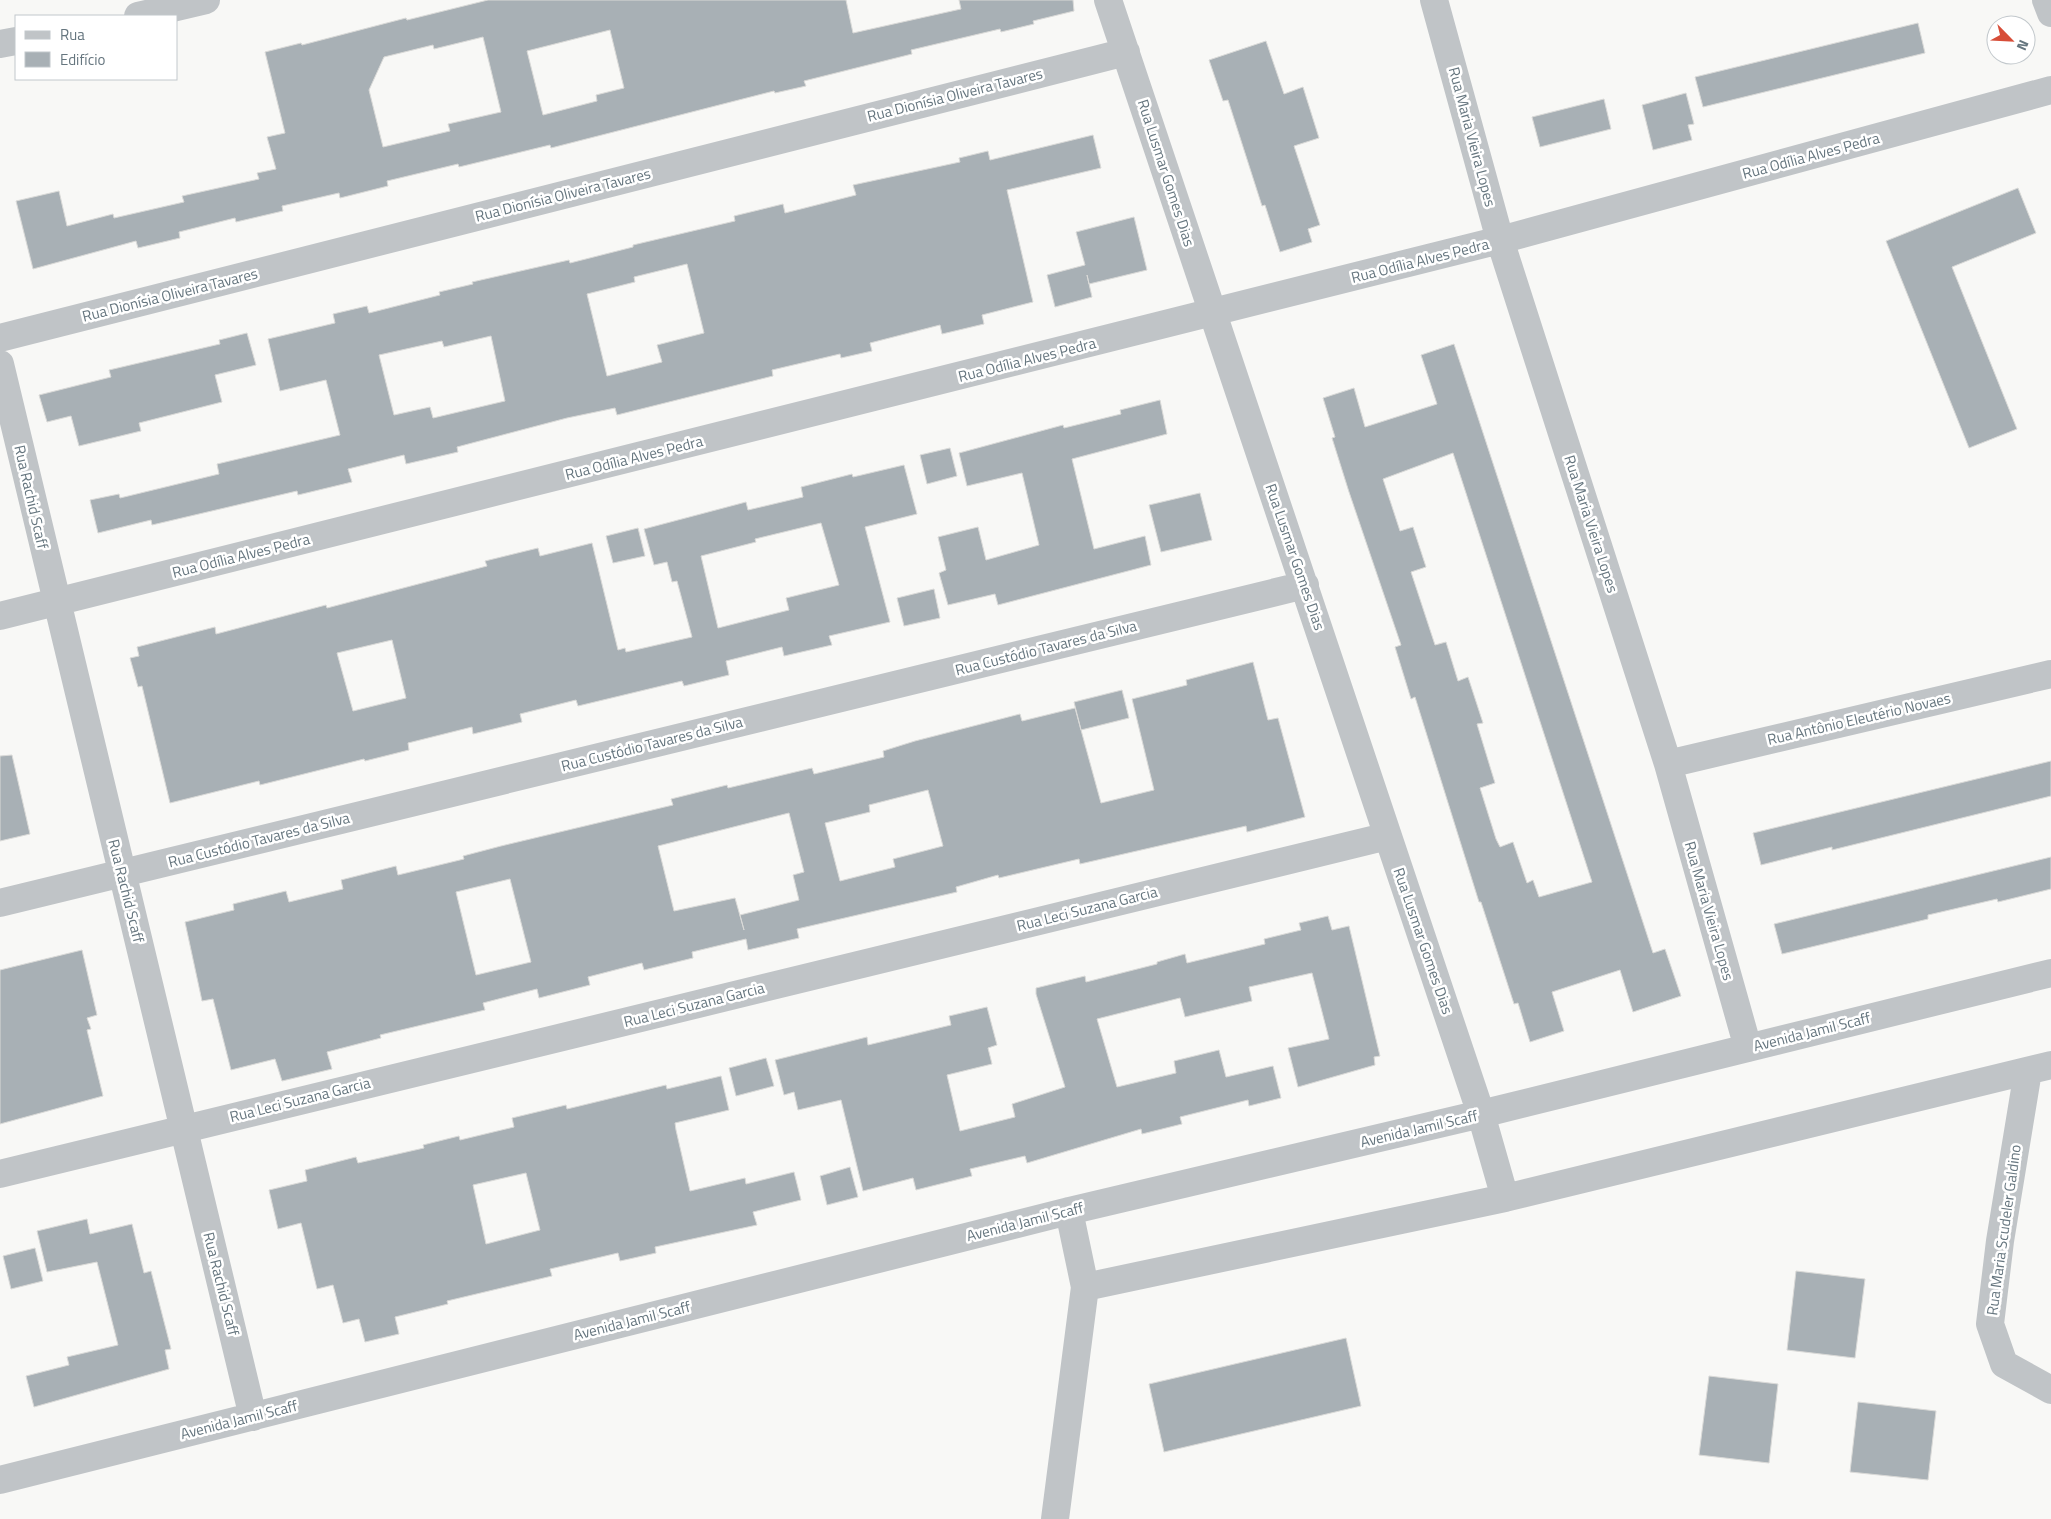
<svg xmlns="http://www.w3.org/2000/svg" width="2051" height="1519" viewBox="0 0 2051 1519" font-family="'Titillium Web',sans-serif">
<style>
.building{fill:#a8b0b5;stroke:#dadad8;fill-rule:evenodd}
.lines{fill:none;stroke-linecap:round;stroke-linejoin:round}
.street{stroke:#c0c4c7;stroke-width:28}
.labels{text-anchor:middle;stroke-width:5;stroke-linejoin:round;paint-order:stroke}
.street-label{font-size:15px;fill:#66767f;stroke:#fff}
</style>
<rect width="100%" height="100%" fill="#f8f8f6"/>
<!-- building -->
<path class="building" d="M488,0H846L853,33L961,9L959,0H1073L1074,11L1033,21L1034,24L1001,32L1000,29L911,50L912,54L804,81L806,86L775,93L774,91L551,148L550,145L459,167L458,164L387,181L388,186L340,198L339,193L282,206L283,211L236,222L235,218L179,232L180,238L138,248L136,241L33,269L16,201L59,191L67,226L113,214L114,218L184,202L182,196L259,179L257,173L276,169L267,137L285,133L265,52L301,43L302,45L406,18L407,20ZM610,30L624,88L596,95L597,101L543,115L527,51ZM483,37L501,112L448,124L450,131L383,147L369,90L384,57L433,45L434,49Z
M1918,23L1925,53L1703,107L1695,77Z
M1266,41L1284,94L1303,87L1319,138L1294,146L1320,225L1308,229L1312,242L1280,252L1265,205L1262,206L1228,100L1223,101L1209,60Z
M1686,93L1694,124L1688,125L1692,140L1653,150L1642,105Z
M1604,99L1611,129L1540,147L1532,117Z
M1093,135L1101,168L1007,190L1033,302L982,315L984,324L942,334L940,325L870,343L872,351L841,358L840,354L772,370L773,376L617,415L615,408L567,418L457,447L458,452L406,464L404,455L348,469L352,482L298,495L297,491L152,525L151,520L98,533L90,500L119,494L120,498L219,474L217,464L340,435L326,380L280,391L268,339L335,323L333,314L367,306L369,313L440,295L439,292L473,284L472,282L569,260L570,263L633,247V245L735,221L734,216L783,204L785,213L856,195L853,185L960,162L959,158L988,151L990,160ZM687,264L704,333L657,345L662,362L607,376L587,294L635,282L634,277ZM491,336L505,401L433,418L430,407L394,415L379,355L442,341L444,347Z
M2018,188L2036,233L1952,267L2017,429L1969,448L1886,241Z
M1134,217L1147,270L1089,284L1087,275L1092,297L1055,307L1047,275L1085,265L1076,232Z
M247,333L256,365L215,375L222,402L139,423L141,431L79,446L71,416L47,422L39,395L111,377L109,370L220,344L219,340Z
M1454,344L1653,953L1665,949L1681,996L1633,1012L1620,970L1552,992L1564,1031L1530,1042L1518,1003L1514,1004L1481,902H1479L1415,697L1411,699L1395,647L1401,645L1349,492L1332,438L1335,437L1323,398L1354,388L1365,427L1437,404L1421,355ZM1453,453L1592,882L1539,897L1533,880L1527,883L1513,842L1500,847L1496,839L1480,788L1495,783L1477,724L1483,723L1468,677L1458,681L1446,642L1435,645L1411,572L1426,567L1413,527L1400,531L1383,479Z
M1160,400L1167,434L1072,459L1094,549L1145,536L1151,565L998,605L995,594L948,605L939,573L946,570L938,537L978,527L986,560L1039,545L1022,473L967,486L959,453L1063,425L1064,428L1121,414L1120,410Z
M950,448L957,476L927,484L920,455Z
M904,465L917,514L865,527L890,622L829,636L832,645L784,656L782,647L726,661L729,675L684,686L682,681L578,706L576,700L520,714L522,722L473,734L472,727L408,743L409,750L365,761L364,759L260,785L259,781L170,803L142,686L138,687L130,658L139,656L137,647L215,627L216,634L326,605L327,608L487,566L485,561L538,548L540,556L592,543L618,650L625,648L626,652L692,637L677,581L672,582L667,562L654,565L644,529L746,502L748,510L803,497L801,487L852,474L853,477ZM821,523L839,585L786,598L789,610L718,628L701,556L756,542L755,539ZM392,640L406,698L353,711L337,653Z
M1200,493L1212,540L1161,552L1149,505Z
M638,528L645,556L613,563L606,536Z
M934,589L940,618L904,626L897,598Z
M1253,662L1268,720L1278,718L1305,817L1247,832L1246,826L1080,864L1079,859L999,878L998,875L956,887L957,892L797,929L799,938L748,950L746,939L692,952L693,958L644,970L642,963L588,977L590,985L539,998L537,989L483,1003L485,1010L380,1035L381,1038L327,1052L332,1069L282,1081L275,1059L231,1070L213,999L202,1001L185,922L234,910L233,904L286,891L289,902L343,889L341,880L396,866L398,875L464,859L463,856L501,846L673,805L671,799L727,785L728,788L812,768L814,774L884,757L883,751L915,741L1020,714L1022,721L1075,708L1101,803L1154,790L1132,699L1187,685L1186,680ZM928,790L943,846L893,859L895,867L840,881L825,823L870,812L869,805ZM789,813L804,872L793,875L799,900L740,915L744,930L735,898L674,911L658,846ZM510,879L531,962L476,975L456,892Z
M1122,690L1129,718L1081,730L1074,702Z
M12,755L30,834L0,841V756Z
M2051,761V796L1832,850V847L1761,865L1753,833Z
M2051,857V889L1998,902L1997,899L1928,915V919L1782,954L1774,924Z
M1328,916L1332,930L1349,926L1380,1056L1374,1057L1375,1065L1298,1087L1288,1048L1329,1039L1312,973L1249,987L1252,1001L1185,1017L1180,998L1097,1019L1117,1087L1176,1073L1174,1061L1219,1050L1226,1077L1273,1066L1281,1098L1249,1106L1248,1100L1180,1117L1182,1124L1142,1134L1141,1129L1027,1163L1025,1156L970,1169L972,1176L916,1190L913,1178L863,1191L841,1100L798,1110L794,1092L784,1095L775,1060L867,1037L868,1045L951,1025L949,1016L987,1007L997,1045L988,1048L992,1064L947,1075L960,1131L1015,1117L1012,1104L1065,1087L1036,994V988L1085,976L1086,982L1157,964V962L1185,954L1187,963L1265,944L1264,939L1301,930L1299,923Z
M82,950L97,1015L87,1018L91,1029L87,1030L103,1096L0,1124V970Z
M766,1058L774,1086L736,1096L729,1068Z
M721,1076L729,1110L675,1123L676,1130L690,1191L745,1178L746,1184L794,1172L801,1200L753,1212L757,1225L655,1247L656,1253L620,1261L618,1253L550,1269L552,1276L447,1301L448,1304L395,1317L399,1334L365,1342L359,1319L343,1323L333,1285L317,1289L301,1223L278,1229L269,1190L307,1181L305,1170L356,1157L358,1163L424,1148L423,1145L459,1136L460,1140L514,1127L512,1118L566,1105L567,1109L666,1085L667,1089ZM526,1173L540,1230L486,1244L473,1185Z
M850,1167L858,1197L827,1205L820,1176Z
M87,1219L90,1234L132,1224L144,1273L151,1271L171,1349L165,1350L169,1369L34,1407L26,1376L69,1365L67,1357L118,1345L97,1262L47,1272L37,1231Z
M35,1248L43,1281L11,1289L3,1256Z
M1796,1271L1865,1279L1855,1358L1787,1350Z
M1346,1338L1361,1406L1164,1452L1149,1384Z
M1709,1376L1778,1384L1769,1463L1699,1455Z
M1858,1402L1936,1411L1928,1480L1850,1472Z"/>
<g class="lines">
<!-- street -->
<path class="street" d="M1108,0L1481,1114L1505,1198
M1434,0L1500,240L1668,764L1748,1048
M2046,0L2051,13
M138,16L206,0
M0,44L16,41
M0,338L1126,52
M0,364L253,1417
M0,616L1500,240L2051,90
M1668,764L2051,674
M0,903L1305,585
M2028,1071L2000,1241L1990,1324L2004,1364L2051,1390
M0,1174L1388,836
M1085,1287L1505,1198L2051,1065
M0,1480L1069,1211L1481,1114L2051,973
M1055,1519L1085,1287L1069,1211"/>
</g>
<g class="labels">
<!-- street labels -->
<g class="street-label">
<text transform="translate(955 95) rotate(-14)" y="5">Rua Dionísia Oliveira Tavares</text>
<text transform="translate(1472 137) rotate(75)" y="5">Rua Maria Vieira Lopes</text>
<text transform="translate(1811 156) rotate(-15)" y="5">Rua Odília Alves Pedra</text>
<text transform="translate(1166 173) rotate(72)" y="5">Rua Lusmar Gomes Dias</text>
<text transform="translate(563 195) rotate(-14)" y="5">Rua Dionísia Oliveira Tavares</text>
<text transform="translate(1420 261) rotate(-14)" y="5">Rua Odília Alves Pedra</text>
<text transform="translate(170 295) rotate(-14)" y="5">Rua Dionísia Oliveira Tavares</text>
<text transform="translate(1027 360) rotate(-14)" y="5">Rua Odília Alves Pedra</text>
<text transform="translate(634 458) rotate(-14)" y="5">Rua Odília Alves Pedra</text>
<text transform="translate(31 497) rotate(77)" y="5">Rua Rachid Scaff</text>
<text transform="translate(1591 524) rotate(72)" y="5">Rua Maria Vieira Lopes</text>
<text transform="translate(241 556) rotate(-14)" y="5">Rua Odília Alves Pedra</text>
<text transform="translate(1295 557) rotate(71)" y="5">Rua Lusmar Gomes Dias</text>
<text transform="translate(1046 648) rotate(-14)" y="5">Rua Custódio Tavares da Silva</text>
<text transform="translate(1859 719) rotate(-13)" y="5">Rua Antônio Eleutério Novaes</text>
<text transform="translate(652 744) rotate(-14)" y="5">Rua Custódio Tavares da Silva</text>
<text transform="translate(259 840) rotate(-14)" y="5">Rua Custódio Tavares da Silva</text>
<text transform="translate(126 891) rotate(76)" y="5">Rua Rachid Scaff</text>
<text transform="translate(1087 909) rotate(-14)" y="5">Rua Leci Suzana Garcia</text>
<text transform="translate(1709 911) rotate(74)" y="5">Rua Maria Vieira Lopes</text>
<text transform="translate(1423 941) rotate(71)" y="5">Rua Lusmar Gomes Dias</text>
<text transform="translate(694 1005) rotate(-14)" y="5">Rua Leci Suzana Garcia</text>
<text transform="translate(1812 1032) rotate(-14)" y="5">Avenida Jamil Scaff</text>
<text transform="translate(300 1100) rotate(-14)" y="5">Rua Leci Suzana Garcia</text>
<text transform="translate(1419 1129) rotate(-13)" y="5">Avenida Jamil Scaff</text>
<text transform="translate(1025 1222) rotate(-14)" y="5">Avenida Jamil Scaff</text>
<text transform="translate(2004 1230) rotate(-82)" y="5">Rua Maria Scudeler Galdino</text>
<text transform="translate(221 1284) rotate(76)" y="5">Rua Rachid Scaff</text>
<text transform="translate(632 1321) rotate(-14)" y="5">Avenida Jamil Scaff</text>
<text transform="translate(239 1420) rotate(-14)" y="5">Avenida Jamil Scaff</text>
</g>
</g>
<!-- legend -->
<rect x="15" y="15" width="162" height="65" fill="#ffffff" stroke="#c2c8cc"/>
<rect x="25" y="31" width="25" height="8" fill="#c0c4c7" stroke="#c2c8cc"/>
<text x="60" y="40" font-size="15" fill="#66767f">Rua</text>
<rect x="25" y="52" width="25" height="15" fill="#a8b0b5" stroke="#c2c8cc"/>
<text x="60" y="65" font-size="15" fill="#66767f">Edifício</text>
<!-- north arrow -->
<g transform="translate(2011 40) rotate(114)"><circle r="24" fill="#ffffff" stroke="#c2c8cc"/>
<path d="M0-4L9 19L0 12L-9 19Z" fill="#d74d38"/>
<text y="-8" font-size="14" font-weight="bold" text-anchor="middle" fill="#66767f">N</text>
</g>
</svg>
